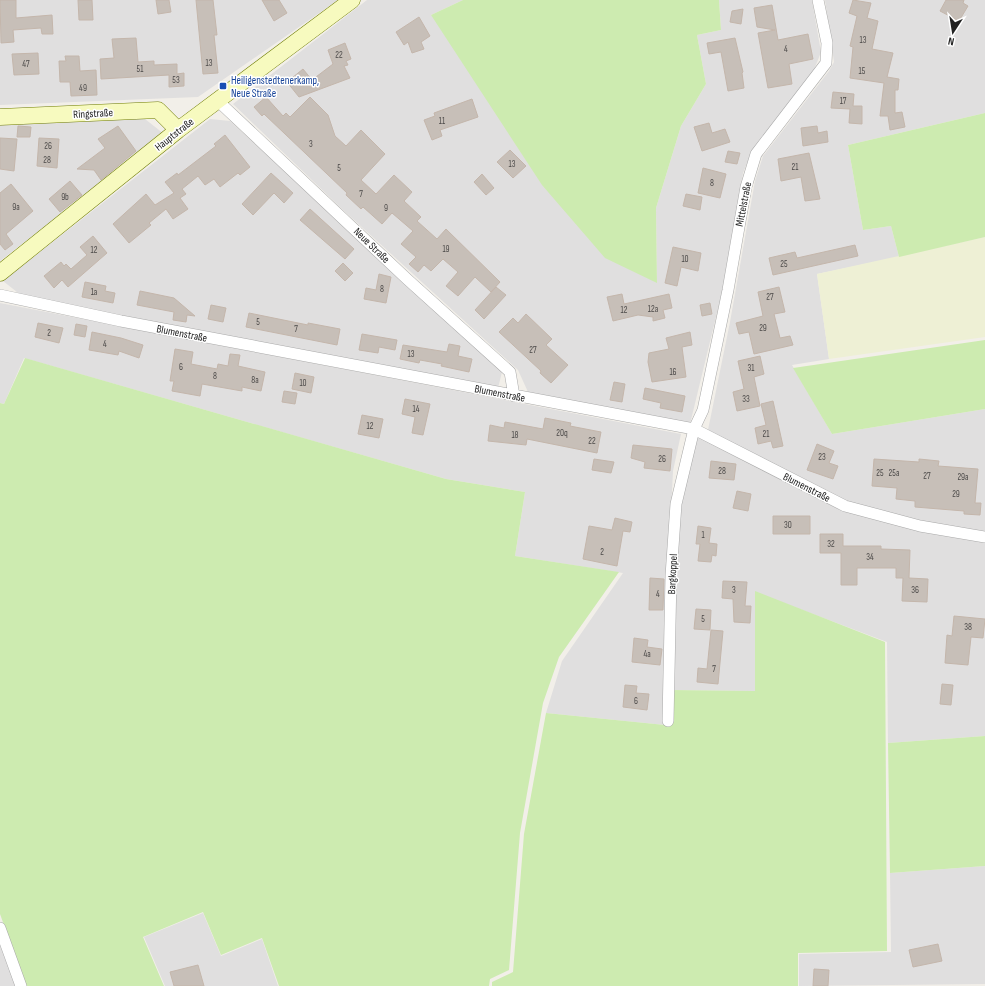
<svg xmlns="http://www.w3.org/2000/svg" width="985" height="986" viewBox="0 0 985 986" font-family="'Sofia Sans Condensed',sans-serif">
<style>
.residential{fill:#e0dfdf}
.farmland{fill:#eef0d5}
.grass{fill:#cdebb0}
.building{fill:#c7bfb8;stroke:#c4b6ab}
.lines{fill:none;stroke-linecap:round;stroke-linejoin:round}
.street-casing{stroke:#a9a9a9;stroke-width:12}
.secondary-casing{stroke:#707d05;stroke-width:17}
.street{stroke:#fff;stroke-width:11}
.secondary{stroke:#f7fabf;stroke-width:16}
.transit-dot{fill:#1a4fb4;stroke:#fff;stroke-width:1.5}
.labels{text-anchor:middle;stroke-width:3;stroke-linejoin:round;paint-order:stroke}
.number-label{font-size:9px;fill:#4b4948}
.transit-label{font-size:11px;fill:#164399;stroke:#fff;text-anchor:start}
.street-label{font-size:11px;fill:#222;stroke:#fff}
</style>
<rect width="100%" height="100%" fill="#f2efe9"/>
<!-- residential -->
<path class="residential" d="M0,0H338L198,97L0,105Z
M367,0H463L431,15L657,282L656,208L681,126L706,84L697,35L721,30L719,0H812L821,52L812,75L752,151L743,173L724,284L690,424L528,392L518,370L342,209L233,104Z
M825,0H985V113L848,145L863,230L891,226L899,257L817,274L829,359L792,365L832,434L985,409V533L919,522L844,501L708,430L730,322L755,181L763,156L829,71L834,62Z
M140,115L164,134L0,261V124Z
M210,119L230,121L502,372L498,388L22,296L3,281Z
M0,303L681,434L673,471L668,573L665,725L546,713L562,661L623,573L515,556L525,492L446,479L24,358L4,404L0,403Z
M694,435L852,513L985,543V736L888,743L887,642L755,592V691L671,690L682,479Z
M985,866V984L799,986V954L891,952L890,873Z
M203,913L221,956L262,939L278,986H165L144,937Z
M0,936L18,986H0Z"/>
<!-- farmland -->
<path class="farmland" d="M985,237V337L829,359L817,274Z"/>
<!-- grass -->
<path class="grass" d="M463,0H719L721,30L697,35L706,84L681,126L656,208L657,283L605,258L542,185L431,15Z
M985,113V237L899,257L891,226L863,230L848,145Z
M985,340V409L832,434L793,368Z
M25,358L446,479L525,492L515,556L619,572L559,657L543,703L520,833L509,970L490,979L489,986H279L262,938L221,955L203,912L143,937L164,986H26L0,914V403L4,404Z
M755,591L885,642L887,951L798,953V986H492V982L513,972L524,834L546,713L665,725L671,690L755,691Z
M985,736V866L890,873L888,743Z"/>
<!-- building -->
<path class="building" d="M0,0H16V18L52,15L53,34H42L41,28L13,30L14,42L1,43Z
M78,0H92L93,20H79Z
M156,0H169L171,12L158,14Z
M196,0H213L217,35H214L218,73L203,74Z
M262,0H279L287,13L274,21Z
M853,0L871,3L867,18L878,21L872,49L893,53L887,77L899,79L898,90H895V113L902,112L905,127L890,130L888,116H880L884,83L850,78L853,47L850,46L857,16L849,13Z
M946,0H964L963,3L968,6L959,21L940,11Z
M772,5L778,40L808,34L813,59L789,64L792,84L768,88L758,33L775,30L757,27L754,8Z
M743,9L741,24L730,22L732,11Z
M419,17L430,36L421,42L424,49L412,53L408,42L404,45L396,32Z
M136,38L138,62L154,61V65L177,64V74L184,73V86L169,87V75L101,79L100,59L114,58L112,39Z
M735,38L743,72L742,73L744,88L728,91L721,52L709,54L707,43Z
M345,43L351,59L346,61L348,65L344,66L350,78L299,97L287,82L303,69L312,80L333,64L328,50Z
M38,53L39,74L14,75L12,54Z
M65,56H79L80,71L96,70L97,95L71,96L70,82H60L59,61H66Z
M833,92L854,94L853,106H862V124L849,123L850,109L831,108Z
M266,97L283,116L286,113L290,117L310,97L328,115L335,136L346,146L361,130L385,154L361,180L376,194L394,175L412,192L404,201L421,217L417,221L437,239L446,229L500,282L491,292L475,277L458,296L446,286L458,272L443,259L431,271L424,265L418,272L409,264L416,257L401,244L413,231L392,213L382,224L363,207L361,209L346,195L347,193L264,114L262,116L254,107Z
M472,99L478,117L440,130L442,136L432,140L424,120L435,116L434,113Z
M709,123L712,133L725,129L730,142L702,151L694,127Z
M18,126L31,127L30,137H17Z
M118,126L136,151L101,180L94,170L77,169L105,148L98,139Z
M817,126L818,133L827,131L828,142L803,146L801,128Z
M225,135L250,167L240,175L238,173L220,187L214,179L205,185L198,176L182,189L186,194L180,198L188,209L173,219L166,209L149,223L151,225L129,243L113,224L146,194L155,205L174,193L165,182L177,173L178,175L216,146L214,144Z
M0,138L17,139L14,171L0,169Z
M39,138L59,139L57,168L37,166Z
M510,150L526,166L513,178L497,162Z
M728,151L740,153L737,164L725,162Z
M809,153L820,199L805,201L801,177L781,181L778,159Z
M703,168L726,174L720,198L698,193Z
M271,173L293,193L284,203L274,193L253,215L242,204Z
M482,174L494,188L486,195L474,182Z
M70,181L82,195L60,212L49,199Z
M11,184L33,211L6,234L13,244L5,250L0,244V193Z
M686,194L702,197L700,210L683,206Z
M310,209L354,249L345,259L300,220Z
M93,236L107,253L68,287L62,280L54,288L44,276L61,262L64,266L66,264L71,269L87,255L80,247Z
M855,245L858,256L773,275L769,258L795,252L797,258Z
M673,247L701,253L698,271L681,267L677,286L665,283Z
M343,263L353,273L345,281L335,271Z
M379,274L391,277L386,303L364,299L366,288L376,290Z
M85,282L106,286L105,291L115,293L113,303L82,297Z
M496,287L506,295L484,319L475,310Z
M779,287L785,312L774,314L780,338L790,336L793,345L754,354L749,332L739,334L736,323L763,316L758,292Z
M140,291L174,298L195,316L187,315L186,322L173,320L174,312L137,305Z
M622,294L624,304L669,294L672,308L663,310L665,318L653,321V317L638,315L613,321L607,297Z
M710,303L712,314L702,316L700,305Z
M211,305L226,308L223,322L208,319Z
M249,313L308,325V323L340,329L337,345L246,327Z
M526,314L552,339L546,345L568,365L551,383L540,373L541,371L499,332L513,318L518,323Z
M38,323L63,328L59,343L35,337Z
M76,324L87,326L85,337L74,335Z
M92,332L121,338L143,345L139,358L119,351L118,355L89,350Z
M690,332L692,345L682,347L686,377L652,382L648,362L649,353L669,349L666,338Z
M362,334L397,340L395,350L379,347L378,353L359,350Z
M449,344L460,346L458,356L472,359L469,372L441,366L442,364L420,360L419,363L400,359L403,345L447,352Z
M175,349L193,352L191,364L217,369L218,364L228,366L230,354L240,355L238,366L265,372L261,391L242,387V391L202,384L200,396L172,391L174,381H170Z
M760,356L764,374L754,377L760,406L737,411L733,392L744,389L738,361Z
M295,373L314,377L311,393L292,389Z
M614,382L625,384L622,402L610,400Z
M645,388L685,396L682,412L660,408L661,403L643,399Z
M284,391L297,393L295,404L282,402Z
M405,399L430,404L423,435L412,433L415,417L402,414Z
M773,401L783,446L773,448L771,441L758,444L755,428L766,425L761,404Z
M362,415L383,419L379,438L358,434Z
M545,418L571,423L570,426L601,432L597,453L527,439L526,445L488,441L490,425L504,428L505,422L543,429Z
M817,444L834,451L829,463L838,466L833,479L807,470Z
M633,445L672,449L670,471L644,468L645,462L631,458Z
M594,459L614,462L611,473L592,470Z
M874,459L919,462V459L939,461L938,466L978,469L975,503H981L980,515L964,514V511L915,507V501L896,499L897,488L872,486Z
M711,461L736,464L734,480L709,478Z
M737,491L751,494L748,511L733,508Z
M773,516H810V534H773Z
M615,518L632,522L630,532L623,531L617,566L583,559L589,526L612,530Z
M698,526L711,528L709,543L717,544L716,556L712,555L711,562L698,561L700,544H696Z
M820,534H843V546H881V549L910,550L909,578L928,579L927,602L902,601L903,578H896V568H857V585H841V553H820Z
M650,578L664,579L663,610H649Z
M723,581L747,582L745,606H751L750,623L734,622L733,599L722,598Z
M696,609L711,610L710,630L694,629Z
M954,616L985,619L983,638L971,637L968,665L945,663L947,635L952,636Z
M711,630L723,631L718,684L697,682L698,668L707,669Z
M634,638L648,640L647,647L662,649L660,665L632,662Z
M942,684L953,685L951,705L940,704Z
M625,685L637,686L636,693L649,694L647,710L623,707Z
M938,944L942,961L913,967L909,950Z
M198,965L204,986H174L170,972Z
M814,969L829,970L828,986H813Z"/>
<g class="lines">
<defs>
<path id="street" d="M218,101L407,279L510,372L514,396
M0,295L121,321L694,429L845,506L920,526L985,537
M668,721L671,576L676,504L694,429L703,410L728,290L746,187L756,154L826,63L827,43L818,0
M0,928L21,986"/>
<path id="secondary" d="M0,117L158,110L178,130
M0,273L178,130L352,0"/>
</defs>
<!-- street casing -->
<use href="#street" class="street-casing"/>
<!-- secondary casing -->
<use href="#secondary" class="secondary-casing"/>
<!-- street -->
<use href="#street" class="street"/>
<!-- secondary -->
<use href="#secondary" class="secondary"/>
</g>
<!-- markers -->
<rect class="transit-dot" x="219" y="82" width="8" height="8" rx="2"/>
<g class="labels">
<!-- number labels -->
<g class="number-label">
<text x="863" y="43">13</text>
<text x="786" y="52">4</text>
<text x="339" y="58">22</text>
<text x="209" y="66">13</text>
<text x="26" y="67">47</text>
<text x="140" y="72">51</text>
<text x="862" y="74">15</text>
<text x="176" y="83">53</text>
<text x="83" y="91">49</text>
<text x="843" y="104">17</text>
<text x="442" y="124">11</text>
<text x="311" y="147">3</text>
<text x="48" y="149">26</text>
<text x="47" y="163">28</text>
<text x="512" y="167">13</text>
<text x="795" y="170">21</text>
<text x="339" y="171">5</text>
<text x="712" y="186">8</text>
<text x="361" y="197">7</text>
<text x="65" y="200">9b</text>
<text x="16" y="210">9a</text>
<text x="386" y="211">9</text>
<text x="446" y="252">19</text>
<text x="94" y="253">12</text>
<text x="685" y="262">10</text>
<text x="784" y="267">25</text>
<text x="382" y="292">8</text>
<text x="94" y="295">1a</text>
<text x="770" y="300">27</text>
<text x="653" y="312">12a</text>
<text x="624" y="313">12</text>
<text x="258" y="325">5</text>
<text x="763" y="331">29</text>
<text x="296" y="332">7</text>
<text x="49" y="336">2</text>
<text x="105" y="347">4</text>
<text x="533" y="353">27</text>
<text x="411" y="357">13</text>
<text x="181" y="370">6</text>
<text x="751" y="371">31</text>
<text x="673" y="375">16</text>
<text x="215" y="379">8</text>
<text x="255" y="383">8a</text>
<text x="303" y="386">10</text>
<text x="746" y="402">33</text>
<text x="416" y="412">14</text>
<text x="370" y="429">12</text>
<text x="562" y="436">20q</text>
<text x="766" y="437">21</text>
<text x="515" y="438">18</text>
<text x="592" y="444">22</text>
<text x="822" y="460">23</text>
<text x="662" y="462">26</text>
<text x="722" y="474">28</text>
<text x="880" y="476">25</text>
<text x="894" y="476">25a</text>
<text x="927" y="479">27</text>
<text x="963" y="480">29a</text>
<text x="956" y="497">29</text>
<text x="788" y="528">30</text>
<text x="703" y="538">1</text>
<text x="831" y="547">32</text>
<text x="602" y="555">2</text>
<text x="870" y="560">34</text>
<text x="734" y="593">3</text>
<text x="915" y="593">36</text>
<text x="658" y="597">4</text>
<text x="703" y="622">5</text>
<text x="968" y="630">38</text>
<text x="647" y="657">4a</text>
<text x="714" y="672">7</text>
<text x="636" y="704">6</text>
</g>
<!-- transit labels -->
<g class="transit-label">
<text x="231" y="84">Heiligenstedtenerkamp,<tspan x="231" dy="13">Neue Straße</tspan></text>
</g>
<!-- street labels -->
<g class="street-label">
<text transform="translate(93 113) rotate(-3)" y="4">Ringstraße</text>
<text transform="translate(174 134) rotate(-38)" y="4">Hauptstraße</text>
<text transform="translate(743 204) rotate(-79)" y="4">Mittelstraße</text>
<text transform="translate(372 245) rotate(44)" y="4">Neue Straße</text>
<text transform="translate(182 333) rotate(11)" y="4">Blumenstraße</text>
<text transform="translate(500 393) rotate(11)" y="4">Blumenstraße</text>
<text transform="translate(807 487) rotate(27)" y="4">Blumenstraße</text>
<text transform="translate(672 574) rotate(-87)" y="4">Bargkoppel</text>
</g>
</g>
<!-- north arrow -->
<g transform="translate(953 32) rotate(192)" stroke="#ffffff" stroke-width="3" paint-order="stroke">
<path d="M0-3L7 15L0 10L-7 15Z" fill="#222222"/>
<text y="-6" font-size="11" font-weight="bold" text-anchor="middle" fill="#222222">N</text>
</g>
</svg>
